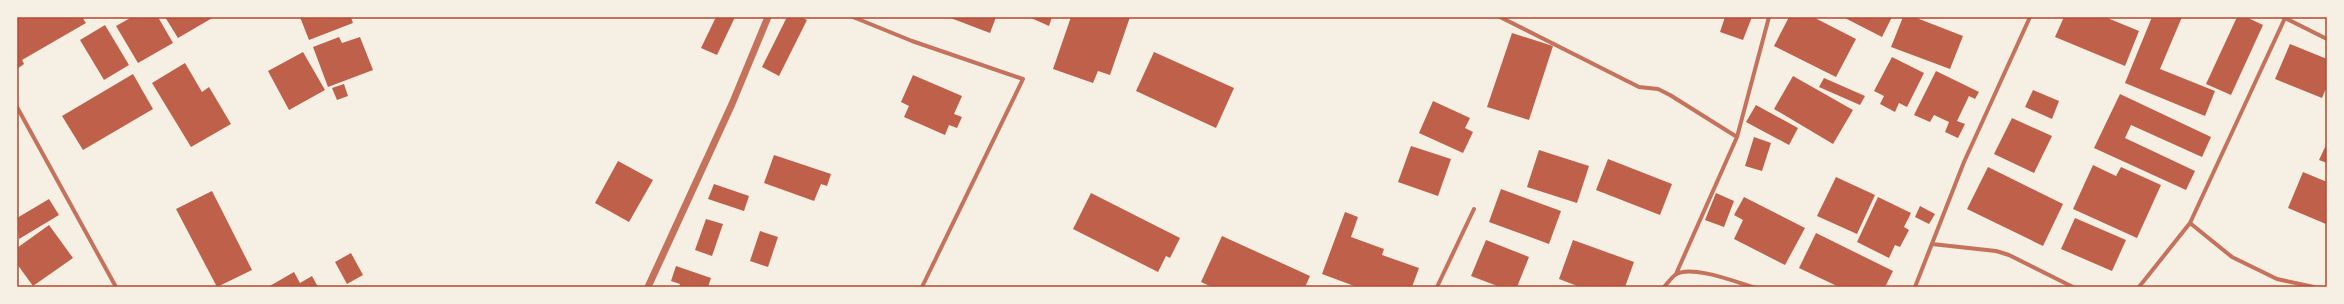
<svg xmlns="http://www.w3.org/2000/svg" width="2344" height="304" viewBox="0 0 2344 304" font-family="'PT Sans Narrow',sans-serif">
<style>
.building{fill:#bf614a}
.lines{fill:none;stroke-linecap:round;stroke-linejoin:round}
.minor{stroke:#c5725c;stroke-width:4}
.tertiary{stroke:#c5725c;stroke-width:7}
.neatline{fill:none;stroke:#b5482f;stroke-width:1.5}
</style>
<rect width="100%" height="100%" fill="#f6efe4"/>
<!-- building -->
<path class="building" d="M17,17H82L86,23L22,60L24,64L17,69Z
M132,17H158L173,43L138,63L116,26Z
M165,17H214L178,38Z
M300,17H351L353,23L309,40Z
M716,17H735L717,55L701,48Z
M787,17H801L807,20L779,76L762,67Z
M948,17H996L990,33Z
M1029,17H1052L1049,26Z
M1071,17H1130L1110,75L1098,71L1093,83L1053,69Z
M1725,17H1752L1743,40L1720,32Z
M1789,17H1813L1856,39L1836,77L1774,46Z
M1843,17H1892L1882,37Z
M1903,17H1914L1963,36L1950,69L1891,47Z
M2064,17H2105L2139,31L2125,66L2055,37Z
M2152,17H2182L2160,69L2215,91L2205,116L2125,83Z
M2237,17H2246L2263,25L2231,95L2206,84Z
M105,25L129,65L104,80L80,40Z
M1512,33L1553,46L1529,120L1487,107Z
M339,37L342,43L360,37L373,70L328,87L313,47Z
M2290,44L2327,59V86L2322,98L2275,79Z
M303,52L325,90L289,110L268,71Z
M1154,52L1234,88L1216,128L1136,91Z
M1892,57L1924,73L1907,107L1899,103L1895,112L1880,104L1884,96L1874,91Z
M185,63L202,92L209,87L231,124L191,147L152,83Z
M1936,71L1979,92L1975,99L1969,96L1957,121L1965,124L1958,138L1945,132L1949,122L1934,115L1930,122L1914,115Z
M133,74L153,109L83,150L62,116Z
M913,75L962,96L954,114L962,117L957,128L949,125L945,135L904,117L909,106L901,102Z
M1793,76L1853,110L1833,144L1774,109Z
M1824,78L1865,96L1860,105L1819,87Z
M344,84L348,96L337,100L332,88Z
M2033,90L2059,101L2052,119L2025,107Z
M2120,94L2211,137L2202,157L2131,125L2125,138L2195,171L2186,190L2094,148Z
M1433,101L1470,118L1465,128L1473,132L1463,153L1419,133Z
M1756,105L1798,128L1789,145L1746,122Z
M2012,118L2052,136L2034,173L1994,154Z
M1754,137L1771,143L1762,171L1745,166Z
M2327,143V163L2319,160Z
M1411,146L1451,159L1438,196L1398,182Z
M1539,150L1589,166L1577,203L1527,187Z
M774,155L831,174L827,186L821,184L814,201L764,183Z
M1608,159L1672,184L1660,215L1596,190Z
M618,161L653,180L629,222L595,203Z
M2093,165L2116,176L2121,167L2161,185L2137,238L2073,209Z
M1988,167L2063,204L2043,246L1967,209Z
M2303,172L2327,182L2326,224L2288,208Z
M1836,177L1875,195L1857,234L1817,216Z
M714,184L749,196L744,211L708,199Z
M1501,189L1561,211L1549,244L1489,222Z
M212,191L252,270L217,287L176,209Z
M1091,193L1180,238L1170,258L1166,256L1158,272L1073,229Z
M1716,193L1734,201L1724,227L1705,220Z
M1744,197L1805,228L1785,265L1734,239L1743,220L1734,215Z
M1878,197L1911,213L1904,227L1909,230L1900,247L1895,245L1889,258L1857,242Z
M49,199L59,215L19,239L17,218Z
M1920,206L1935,214L1929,224L1915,217Z
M1345,212L1358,217L1351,237L1384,249L1382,255L1419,268L1412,287H1357L1322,274Z
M2075,218L2126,240L2112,271L2061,249Z
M706,219L723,224L712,256L695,250Z
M49,225L73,258L33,286L17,264V248Z
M760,231L778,237L768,267L750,261Z
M1816,233L1893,271L1885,287H1839L1799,268Z
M1222,236L1310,276L1305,287H1212L1201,282Z
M1486,240L1529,257L1517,287H1500L1471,276Z
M1573,240L1634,262L1625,287H1580L1559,279Z
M351,253L363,275L347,284L335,262Z
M676,266L711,278L708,287H679L680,284L671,281Z
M294,272L300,283L312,276L318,287H268Z"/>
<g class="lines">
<!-- minor -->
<path class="minor" d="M853,17L912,41L1023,79L922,287
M1500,17L1639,87L1658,89L1670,95L1737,137
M2283,17L2327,39
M17,107L116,287
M2190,223L2232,257L2277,279L2314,287
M1932,244L1996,251L2009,255L2073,287
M1676,274L1737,137L1769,17
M1437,287L1474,209
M1664,287C1668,283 1671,278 1675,275C1690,264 1736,282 1753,287
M1915,287L1964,162L2030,17
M2139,287L2190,223L2285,18"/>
<!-- tertiary -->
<path class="tertiary" d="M648,287L732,104L768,17"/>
</g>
<!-- border -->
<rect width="2344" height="304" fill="none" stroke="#f6efe4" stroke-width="36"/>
<rect x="18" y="18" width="2308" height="268" class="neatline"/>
</svg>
